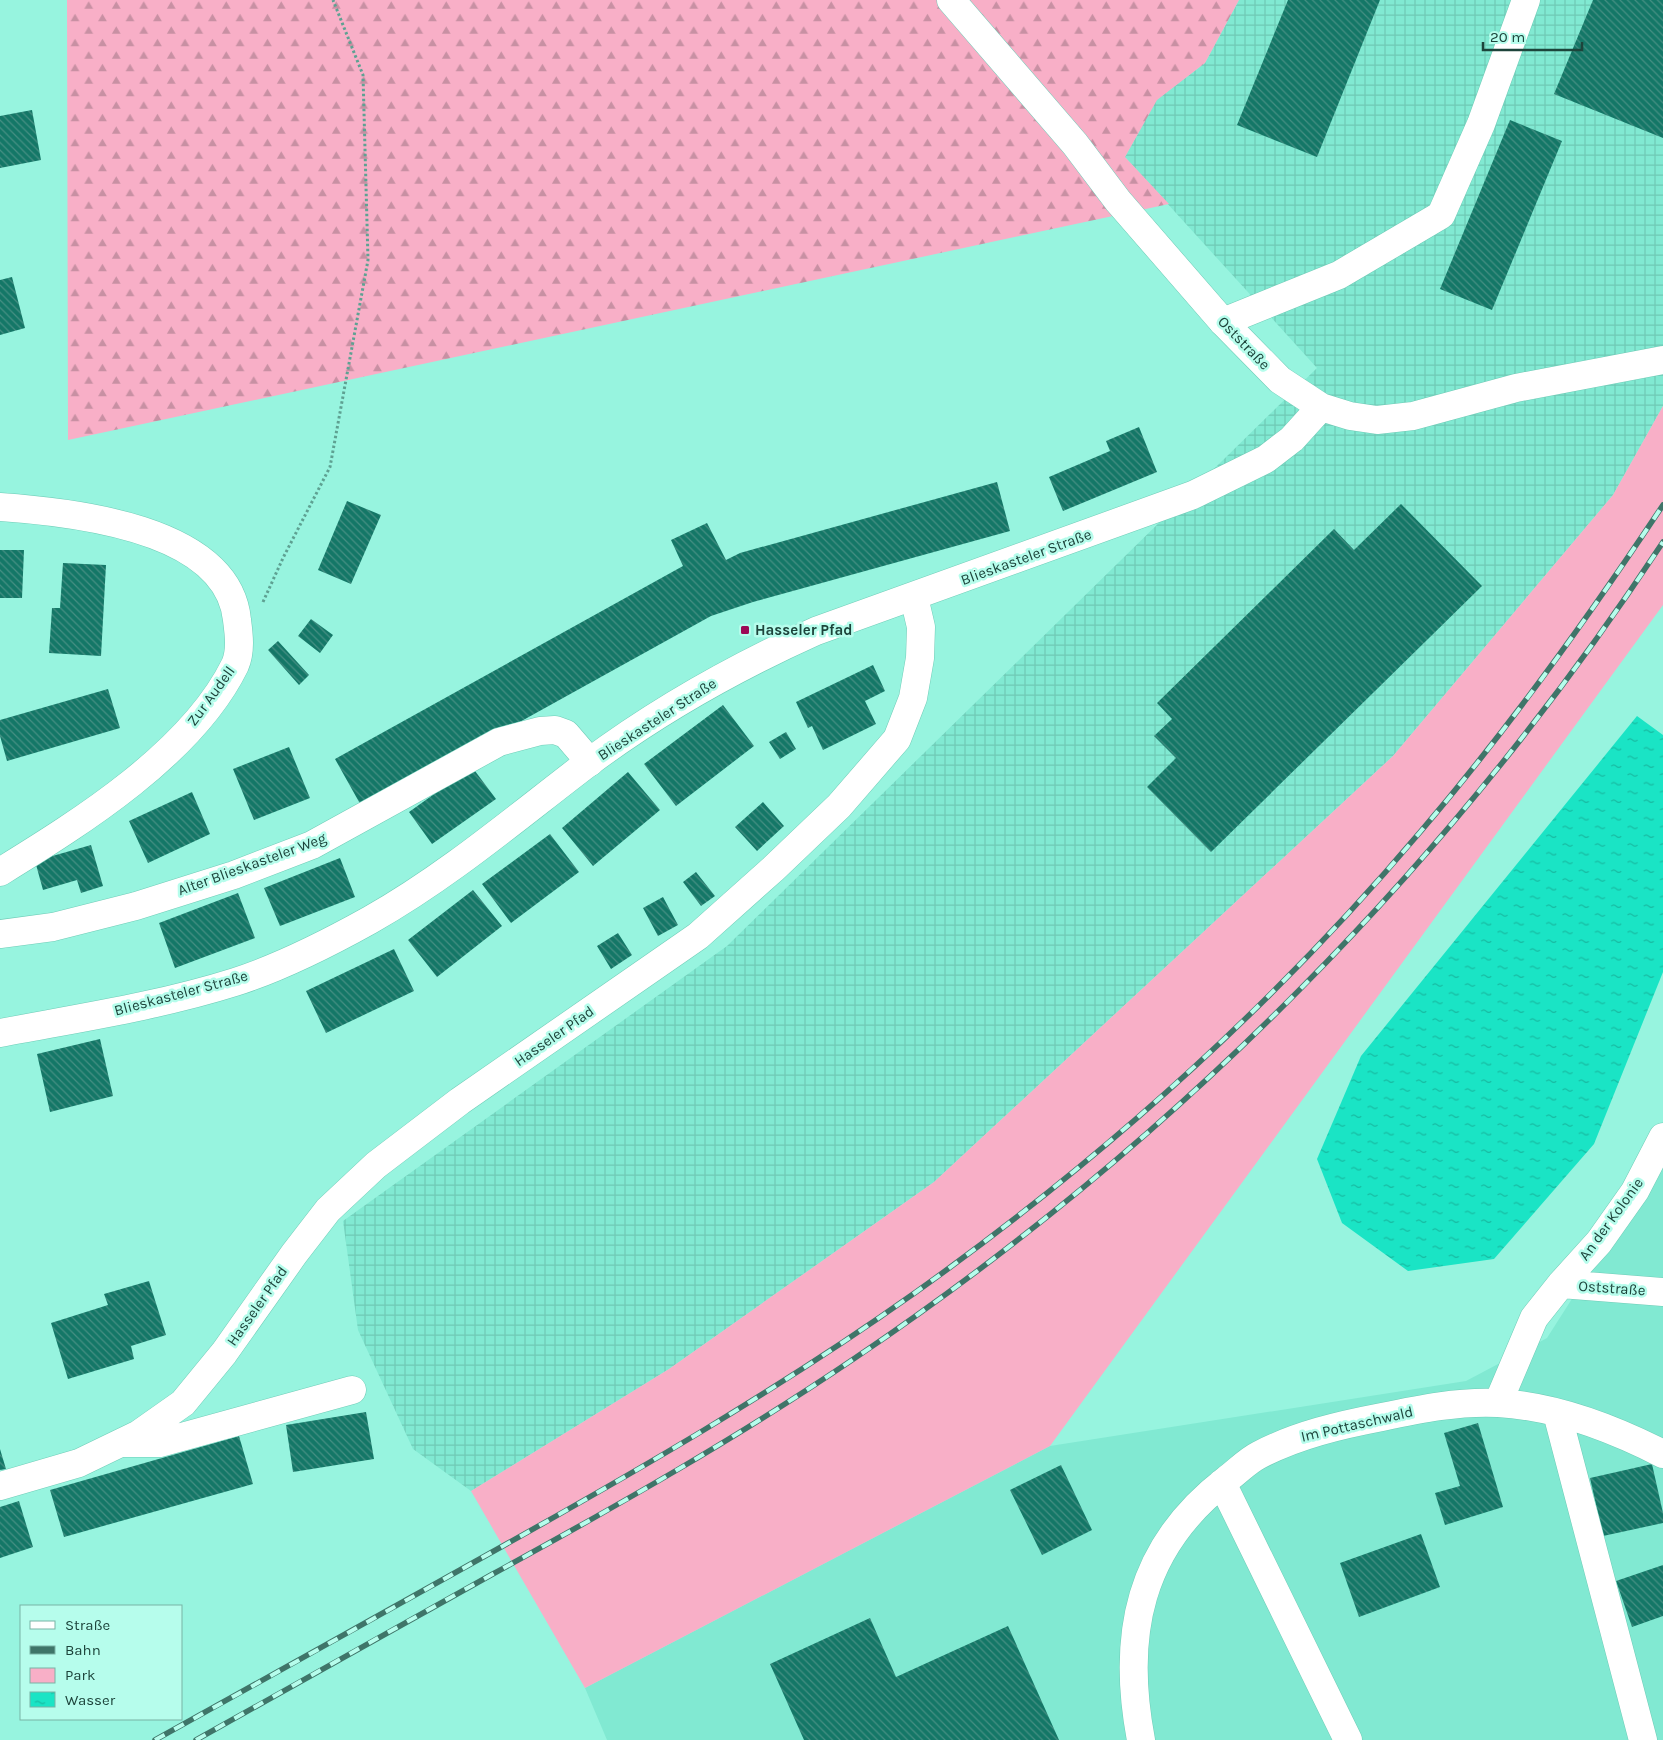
<svg xmlns="http://www.w3.org/2000/svg" width="1663" height="1740" viewBox="0 0 1663 1740" font-family="Karla,sans-serif">
<style>
.built{fill:#81e9d2}
.industrial{fill:url(#industrial-grid)}
.green{fill:#f8afc7}
.forest{fill:url(#forest-firs)}
.water{fill:url(#water-ripples)}
.building{fill:url(#building-back-hatch)}
.lines{fill:none;stroke-linecap:round;stroke-linejoin:round}
.minor-casing{stroke:#6fccb7;stroke-width:29}
.major-casing{stroke:#6fccb7;stroke-width:29}
.path{stroke:#5ea192;stroke-width:3;stroke-dasharray:2.5 2.5;stroke-linecap:butt}
.minor{stroke:#fff;stroke-width:28}
.major{stroke:#fff;stroke-width:28}
.rail-casing{stroke:#3f7569;stroke-width:5.5}
.rail{stroke:#b6fdec;stroke-width:4;stroke-dasharray:11;stroke-linecap:butt}
.poi-dot{fill:#9c0956;stroke:#b6fdec;stroke-width:2}
.labels{text-anchor:middle;stroke-width:5;stroke-linejoin:round;paint-order:stroke}
.street-label{font-size:15px;fill:#1d443b;stroke:#b6fdec}
.poi-label{font-size:15px;font-weight:bold;fill:#1d443b;stroke:#b6fdec;text-anchor:start}
</style>
<defs>
<pattern id="industrial-grid" width="8" height="8" patternUnits="userSpaceOnUse" patternTransform="scale(1.25)"><rect width="8" height="8" fill="#81e9d2"/><path d="M0 4h8M4 0v8" fill="none" stroke="#6fc9b5"/></pattern>
<pattern id="forest-firs" width="22" height="20" patternUnits="userSpaceOnUse" patternTransform="scale(1.25)"><rect width="22" height="20" fill="#f8afc7"/><path d="M5 1l3.5 6h-7zM16 11l3.5 6h-7z" fill="#c890a3"/></pattern>
<pattern id="water-ripples" width="26" height="14" patternUnits="userSpaceOnUse" patternTransform="scale(1.25)"><rect width="26" height="14" fill="#1ae4c5"/><path d="M2 4q2-2 4 0t4 0M15 11q2-2 4 0t4 0" fill="none" stroke="#17baa1"/></pattern>
<pattern id="building-back-hatch" width="6" height="6" patternUnits="userSpaceOnUse" patternTransform="scale(1.25)"><rect width="6" height="6" fill="#147767"/><path d="M-1 5l2 2M0 0l6 6M5-1l2 2" fill="none" stroke="#468f83"/></pattern>
</defs>
<rect width="100%" height="100%" fill="#97f4df"/>
<!-- built -->
<path class="built" d="M1663,1156V1740H607L585,1688L1050,1446L1466,1381L1547,1338Z"/>
<!-- industrial -->
<path class="industrial" d="M1239,0H1663V406L1613,495L1393,756L934,1182L669,1369L471,1491L413,1449L358,1330L343,1221L727,946L1317,368L1125,157L1156,100L1205,63Z"/>
<!-- green -->
<path class="green" d="M1663,406V605L1050,1446L585,1688L471,1491L669,1369L934,1182L1393,756L1613,495Z"/>
<!-- forest -->
<path class="forest" d="M67,0H1239L1205,63L1157,100L1125,157L1169,204L68,440Z"/>
<!-- water -->
<path class="water" d="M1637,716L1663,735V972L1594,1144L1494,1259L1408,1271L1342,1223L1317,1159L1361,1056Z"/>
<!-- building -->
<path class="building" d="M1288,0H1380L1317,157L1237,125Z
M1593,0H1663V138L1554,94Z
M32,110L41,160L0,168V116Z
M1510,120L1562,141L1492,310L1440,289Z
M12,277L25,328L0,335V280Z
M1139,427L1157,472L1063,511L1049,477L1110,451L1106,441Z
M997,482L1010,531L753,602L711,616L363,809L335,759L683,566L671,540L707,523L726,560L740,553Z
M347,501L381,515L351,584L318,570Z
M1401,504L1482,586L1211,852L1147,787L1176,758L1154,736L1172,719L1157,703L1334,529L1354,550Z
M0,550H24L22,598H0Z
M63,563L106,565L101,656L49,653L52,608H60Z
M311,619L333,635L320,653L298,636Z
M278,641L309,675L299,685L268,650Z
M873,665L885,691L865,701L876,724L823,750L812,726L808,728L796,702Z
M108,689L120,728L7,761L0,736V720Z
M723,705L754,746L676,806L644,764Z
M786,732L796,749L780,759L769,742Z
M289,747L310,798L254,820L233,769Z
M472,767L496,799L432,844L409,812Z
M628,772L660,810L593,866L562,828Z
M192,792L210,834L148,863L129,821Z
M763,802L784,826L757,851L735,827Z
M550,834L579,872L511,923L482,884Z
M91,845L103,886L81,893L77,880L43,890L35,861Z
M340,858L355,897L280,926L264,888Z
M696,872L715,896L701,906L683,882Z
M473,890L502,926L437,977L408,940Z
M238,893L255,938L175,968L159,923Z
M663,897L678,925L658,936L643,908Z
M618,933L632,955L611,969L597,946Z
M394,949L414,991L326,1033L306,991Z
M100,1039L113,1096L50,1112L37,1054Z
M149,1281L166,1335L131,1346L134,1359L68,1379L51,1323L108,1305L104,1294Z
M366,1412L374,1459L293,1472L286,1425Z
M1478,1423L1503,1507L1445,1525L1435,1493L1460,1486L1444,1433Z
M239,1436L253,1484L64,1537L50,1490Z
M0,1449L6,1469L0,1470Z
M1652,1464L1663,1513V1523L1603,1536L1590,1478Z
M1061,1465L1092,1530L1042,1555L1010,1490Z
M19,1501L33,1547L0,1558V1507Z
M1421,1534L1440,1587L1359,1617L1340,1563Z
M1663,1565V1616L1632,1627L1616,1581Z
M870,1618L896,1677L1008,1626L1059,1740H804L770,1664Z"/>
<g class="lines">
<defs>
<path id="minor" d="M1223,322L1339,275L1441,215L1481,124L1526,0
M0,507C72,512 228,528 237,620C239,635 241,651 235,665C192,753 81,822 0,872
M0,934L53,927L136,906L234,875L312,845L499,742L540,731L555,730L566,734L590,762
M1561,1284L1663,1292
M1498,1403L1534,1318L1561,1284L1599,1242L1635,1191L1663,1137
M1557,1413L1643,1740
M123,1443H160L352,1390
M1222,1483L1348,1740
M0,1486L79,1463L139,1434L183,1403L224,1353L294,1254L328,1210L376,1165L460,1101L698,936L773,869L839,806L897,739L913,698L920,658L921,627L914,597
M1141,1740C1121,1635 1139,1547 1226,1480C1237,1472 1247,1461 1259,1455C1297,1435 1340,1425 1382,1417C1420,1409 1459,1401 1498,1403C1554,1406 1614,1429 1663,1454"/>
<path id="major" d="M951,0L1075,144L1118,201L1223,322L1280,380L1321,407L1350,416L1377,420L1413,416L1516,388L1663,360
M0,1033C79,1018 159,1006 235,982C282,967 327,944 370,920C448,876 517,817 588,763C659,710 736,667 816,631L1193,495L1266,459L1292,439L1321,407"/>
</defs>
<!-- minor casing -->
<use href="#minor" class="minor-casing"/>
<!-- major casing -->
<use href="#major" class="major-casing"/>
<!-- path -->
<path class="path" d="M263,602L283,558L330,467L368,260L363,75L333,0"/>
<!-- minor -->
<use href="#minor" class="minor"/>
<!-- major -->
<use href="#major" class="major"/>
<defs>
<path id="rail" d="M155,1740C265,1679 375,1618 485,1556C632,1474 778,1390 916,1292C1101,1160 1274,1005 1421,831C1509,728 1588,618 1663,505
M196,1740C294,1685 392,1630 491,1575C615,1507 737,1438 855,1358C1174,1143 1451,864 1663,542"/>
</defs>
<!-- rail casing -->
<use href="#rail" class="rail-casing"/>
<!-- rail -->
<use href="#rail" class="rail"/>
</g>
<!-- markers -->
<rect class="poi-dot" x="740" y="625" width="10" height="10" rx="2.5"/>
<g class="labels">
<!-- street labels -->
<g class="street-label">
<text transform="translate(1244 343) rotate(46)" y="5">Oststraße</text>
<text transform="translate(1026 557) rotate(-20)" y="5">Blieskasteler Straße</text>
<text transform="translate(211 696) rotate(-54)" y="5">Zur Audell</text>
<text transform="translate(657 719) rotate(-33)" y="5">Blieskasteler Straße</text>
<text transform="translate(252 864) rotate(-20)" y="5">Alter Blieskasteler Weg</text>
<text transform="translate(181 993) rotate(-15)" y="5">Blieskasteler Straße</text>
<text transform="translate(554 1036) rotate(-35)" y="5">Hasseler Pfad</text>
<text transform="translate(1611 1219) rotate(-54)" y="5">An der Kolonie</text>
<text transform="translate(1612 1288) rotate(4)" y="5">Oststraße</text>
<text transform="translate(257 1306) rotate(-55)" y="5">Hasseler Pfad</text>
<text transform="translate(1357 1424) rotate(-13)" y="5">Im Pottaschwald</text>
</g>
<!-- poi labels -->
<g class="poi-label">
<text x="755" y="635">Hasseler Pfad</text>
</g>
</g>
<!-- legend -->
<rect x="20" y="1605" width="162" height="115" fill="#b6fdec" stroke="#79b3a5"/>
<rect x="30" y="1621" width="25" height="8" fill="#ffffff" stroke="#79b3a5"/>
<text x="65" y="1630" font-size="15" fill="#1d443b">Straße</text>
<rect x="30" y="1646" width="25" height="8" fill="#3f7569" stroke="#79b3a5"/>
<text x="65" y="1655" font-size="15" fill="#1d443b">Bahn</text>
<rect x="30" y="1668" width="25" height="15" fill="#f8afc7" stroke="#79b3a5"/>
<text x="65" y="1680" font-size="15" fill="#1d443b">Park</text>
<rect x="30" y="1692" width="25" height="15" fill="url(#water-ripples)" stroke="#79b3a5"/>
<text x="65" y="1705" font-size="15" fill="#1d443b">Wasser</text>
<!-- scale -->
<path d="M1483 42v8h99v-8" fill="none" stroke="#1d443b" stroke-width="2.5"/>
<text x="1490" y="42" font-size="15" fill="#1d443b" stroke="#b6fdec" stroke-width="4" paint-order="stroke">20 m</text>
</svg>
